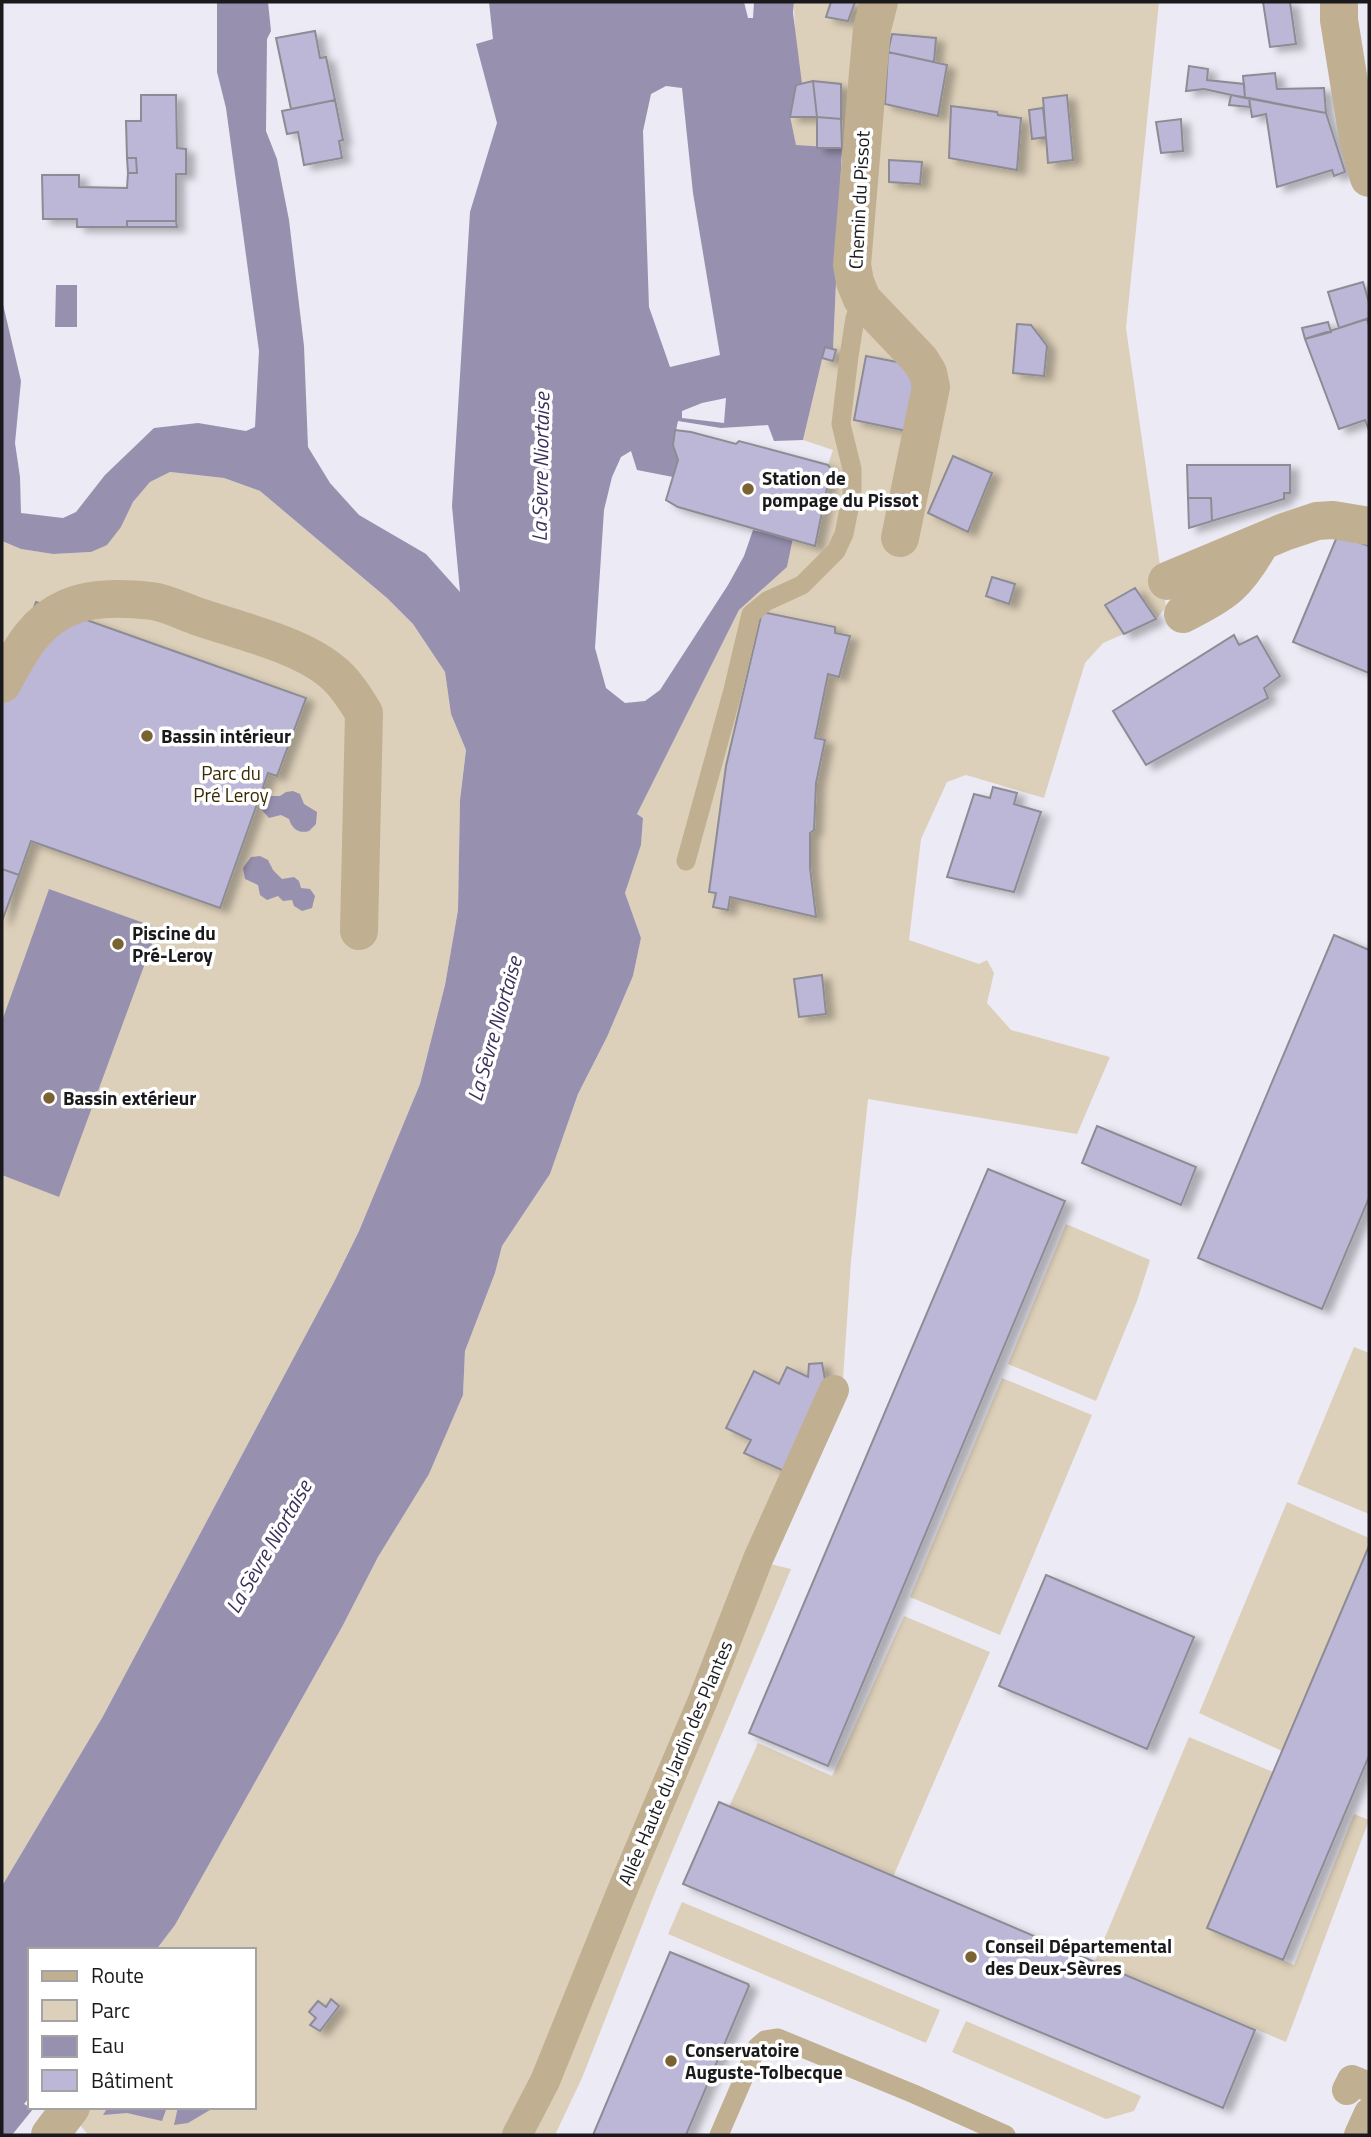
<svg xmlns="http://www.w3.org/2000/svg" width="1371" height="2137" viewBox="0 0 1371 2137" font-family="'Titillium Web',sans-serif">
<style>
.green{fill:#ddd0ba}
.water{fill:#9791af;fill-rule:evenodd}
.building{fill:#bdb7d7;stroke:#8d8c95;stroke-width:2;filter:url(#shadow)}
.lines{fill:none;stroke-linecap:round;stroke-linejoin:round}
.service{stroke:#c0af90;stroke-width:19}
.pedestrian{stroke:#c0af90;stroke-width:30}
.minor{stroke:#c0af90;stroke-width:38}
.tertiary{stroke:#c0af90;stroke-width:38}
.poi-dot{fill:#7b6233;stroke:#fff;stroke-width:2.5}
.labels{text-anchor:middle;stroke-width:7;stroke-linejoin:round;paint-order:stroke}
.street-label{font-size:19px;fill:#1a191c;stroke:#fff}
.poi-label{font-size:19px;font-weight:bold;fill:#1a191c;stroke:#fff;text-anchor:start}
.park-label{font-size:19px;fill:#3b2902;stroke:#fff}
.water-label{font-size:21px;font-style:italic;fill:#3b305b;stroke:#fff}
</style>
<defs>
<filter id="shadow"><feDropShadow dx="8" dy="4.5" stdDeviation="3.5" flood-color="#0004"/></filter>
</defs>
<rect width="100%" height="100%" fill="#eceaf4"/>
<!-- green -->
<path class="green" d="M794,2H1159L1126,328L1166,607L1156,619L1135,588L1105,605L1124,634L1103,643L1085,663L1044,798L966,775L947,782L921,839L909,940L979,964L987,960L994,973L987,1003L1011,1030L1110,1057L1077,1134L868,1099L851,1261L842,1394L770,1564L791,1569L656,1890L582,2078L555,2135H88L66,2107H254V1950H156L175,1925L342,1627L378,1557L429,1474L463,1395L465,1351L495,1273L502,1246L550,1174L578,1094L607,1037L633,976L641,938L625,893L641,845L643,818L637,814L739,610L787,567L793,538L815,545L831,469L828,465L833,450L803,440L825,347L833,349L842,161L841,148L796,146L790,117L796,85Z
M170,472L224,478L260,491L387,598L413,624L445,672L451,714L466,750L460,800L458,910L445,985L420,1084L359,1231L334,1282L102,1718L2,1886V541L21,549L53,554L91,552L121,527L133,502L150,482Z
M1066,1224L1150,1260L1137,1301L1096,1401L1008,1364Z
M1354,1347L1369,1353V1514L1297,1484Z
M1002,1378L1092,1415L1000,1635L910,1597Z
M1287,1502L1369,1538V1547L1282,1751L1199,1713Z
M904,1616L990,1652L893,1877L729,1807L758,1743L832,1776Z
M1189,1737L1273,1772L1207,1927L1294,1965L1354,1814L1369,1820L1286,2042L1095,1961Z
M682,1902L940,2010L926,2043L668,1934Z
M966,2021L1141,2096L1134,2111L1106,2119L952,2052Z"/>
<!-- water -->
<path class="water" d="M217,2H268L271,31L267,39L266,131L277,159L289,220L304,346L308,447L330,483L359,515L426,554L460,592L452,506L470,212L497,123L476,44L493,39L489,2H744L748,18H753L754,2H794L793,13L802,84L796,85L790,116L796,145L842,148L833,350L825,347L803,440L774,441L768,425L721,428L678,421L673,445L678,460L673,477L637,470L631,451L621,457L612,477L604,510L595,648L606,688L625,703L645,701L660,690L728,585L744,556L753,530L793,538L787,567L739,610L637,814L643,818L641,845L625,893L641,938L633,976L607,1037L578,1094L550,1174L502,1246L495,1273L465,1351L463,1395L429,1474L378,1557L342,1627L175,1925L156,1950H30V2097L24,2104L33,2109L12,2135H2V1886L102,1718L334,1282L359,1231L420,1084L445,985L458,910L460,800L466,750L451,714L445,672L413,624L387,598L260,491L224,478L170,472L150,482L133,502L121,527L107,545L91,552L53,554L21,549L2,541V300L21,381L15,443L20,477L21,513L63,518L76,512L105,475L154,428L198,423L246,431L255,427L259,351L226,108L217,72ZM666,86L682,88L693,193L720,355L670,367L649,307L643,131L651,94ZM726,398L724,423L682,418V411L702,403Z
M56,285H77V327H55Z
M293,791L300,794L304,804L317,812L316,824L309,831C299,834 292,829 289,819L281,815L269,818L261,809L262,800L266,796H280L286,792Z
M260,856L268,860L273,870L282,879L294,877L299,881L301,888L310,889L315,896L312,908L302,911L294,906L292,900L283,901L278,896L267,900L260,895L258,885L245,879L243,868L251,857Z
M49,889L158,928L59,1197L2,1175V1021Z
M108,2107H167L162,2121L127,2113L103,2115Z
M178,2107H215L188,2123L174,2125Z"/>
<!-- building -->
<path class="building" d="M831,2H855L848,21L826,17Z
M1263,2H1290L1296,44L1270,47Z
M315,31L320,58L326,57L335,100L291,109L276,38Z
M892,34L936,38L934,62L888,52Z
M888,52L947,65L938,116L885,104Z
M1189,66L1208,69L1207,80L1244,84L1245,98L1204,89L1186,91Z
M1275,73L1277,89L1324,88L1326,113L1245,98L1243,76Z
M813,81L817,117H790L796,85Z
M813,81L841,84V119L817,117Z
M141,95H176L177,148L186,149V174H176V221H127V227H77V219H43L42,175H79V187L127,188L128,173H137L136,158H127L126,121H141Z
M1067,95L1073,160L1048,163L1043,98Z
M1231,95L1249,98L1250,107L1229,105Z
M1249,98L1326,113L1345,172L1334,176L1332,170L1277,187L1266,114L1252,117Z
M335,100L343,140L339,141L342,158L304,165L298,132L287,134L282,111Z
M951,106L997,112L998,115L1021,118L1017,170L949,158Z
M1043,108L1046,137L1032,139L1029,110Z
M817,117L841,119L842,148H817Z
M1181,119L1183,151L1161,153L1156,122Z
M127,158H136L137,173H128Z
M889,160L922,162L920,184L889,182Z
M127,221H176L177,227H127Z
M1363,282L1369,303V318L1339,328L1328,292Z
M1367,319L1369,325V430L1365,420L1339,429L1305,339Z
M1328,322L1331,332L1305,339L1302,328Z
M1017,324L1031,325L1047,346L1044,376L1013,373Z
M825,347L836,350L833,361L822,358Z
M866,356L902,363L915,380L907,431L854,420Z
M675,430L691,432L736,444L739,441L828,465L831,469L815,546L678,507L666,500L678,460L673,445Z
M953,456L992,473L968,532L928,513Z
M1187,465H1290V493H1284V499L1212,521L1211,498H1188Z
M1188,498H1211L1212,521L1189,528Z
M1339,532L1345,537L1369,546V673L1293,642Z
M992,577L1015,584L1009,604L986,596Z
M1135,588L1156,619L1124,634L1105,605Z
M36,602L306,698L277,776L268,773L220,908L31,841L19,875L2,869V698Z
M762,612L835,627V633L850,636L839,677L828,674L815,738L825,740L816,783L814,830L810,833V868L816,917L730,897L728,910L713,907L716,893L709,892L726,766Z
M1234,635L1239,645L1257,636L1280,676L1264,688L1268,698L1146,765L1113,711Z
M993,787L1017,793L1014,804L1041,812L1014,892L947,877L974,794L990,798Z
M2,869L19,875L2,921Z
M1334,935L1369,950V1198L1322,1309L1198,1258Z
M822,975L826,1014L799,1017L794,979Z
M1097,1126L1196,1167L1181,1205L1082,1163Z
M988,1169L1065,1201L828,1766L749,1733Z
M822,1363L826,1385L784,1471L744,1453L751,1440L726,1428L754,1371L779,1384L787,1367L808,1377L809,1364Z
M1369,1546V1756L1283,1960L1207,1928Z
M1046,1575L1194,1637L1147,1749L999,1686Z
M719,1802L1255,2030L1223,2108L683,1884Z
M670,1952L748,1984L749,1986L686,2135H593Z
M331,1999L339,2006L320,2031L310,2025L316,2018L309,2012L318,2001L326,2007Z"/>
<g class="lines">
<!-- service -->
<path class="service" d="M686,861L733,690L751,614L767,601L802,585L836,551L844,534L852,494V469L841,424L849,356L855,318L862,299
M719,2135L757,2047L765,2040L778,2038L914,2094L1006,2135"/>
<!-- pedestrian -->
<path class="pedestrian" d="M1347,2090L1352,2080L1369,2087
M517,2135L545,2081L622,1891L703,1700L758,1559L834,1390
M1359,2135L1369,2113"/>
<!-- minor -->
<path class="minor" d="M879,2L872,29L868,73L852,265L855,282L862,299L920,360L928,373L931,387L900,538
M1167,581L1284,532L1317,521L1333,520L1369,526
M1183,614C1226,591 1235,587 1260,544
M2,684C19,653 33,623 67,608C90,597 126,598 152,601C168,603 186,613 202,618C241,631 300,645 331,671C345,682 355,698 364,713L359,931
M50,2135L71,2107"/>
<!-- tertiary -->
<path class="tertiary" d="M1339,2V20L1358,138L1369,178"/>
</g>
<!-- markers -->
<g class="poi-dot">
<circle cx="748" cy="489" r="7"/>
<circle cx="147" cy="736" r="7"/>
<circle cx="118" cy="944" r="7"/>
<circle cx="49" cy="1098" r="7"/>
<circle cx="971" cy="1957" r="7"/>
<circle cx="671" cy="2061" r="7"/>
</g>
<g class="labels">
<!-- street labels -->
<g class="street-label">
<text transform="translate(859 200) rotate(-87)" y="7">Chemin du Pissot</text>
<text transform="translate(675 1763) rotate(-67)" y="7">Allée Haute du Jardin des Plantes</text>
</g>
<!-- poi labels -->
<g class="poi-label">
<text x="762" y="485">Station de<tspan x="762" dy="22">pompage du Pissot</tspan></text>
<text x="161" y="743">Bassin intérieur</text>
<text x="132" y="940">Piscine du<tspan x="132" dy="22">Pré-Leroy</tspan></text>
<text x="63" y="1105">Bassin extérieur</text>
<text x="985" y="1953">Conseil Départemental<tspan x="985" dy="22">des Deux-Sèvres</tspan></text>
<text x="685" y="2057">Conservatoire<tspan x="685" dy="22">Auguste-Tolbecque</tspan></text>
</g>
<!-- park labels -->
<g class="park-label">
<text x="231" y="780">Parc du<tspan x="231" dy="22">Pré Leroy</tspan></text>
</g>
<!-- water labels -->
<g class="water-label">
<text transform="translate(541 467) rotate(-89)" y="7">La Sèvre Niortaise</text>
<text transform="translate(495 1029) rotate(-74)" y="7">La Sèvre Niortaise</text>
<text transform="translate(269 1547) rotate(-60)" y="7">La Sèvre Niortaise</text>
</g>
</g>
<!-- border -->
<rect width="1371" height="2137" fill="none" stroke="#1a191c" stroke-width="7"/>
<!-- legend -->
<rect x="28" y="1948" width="228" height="161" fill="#ffffff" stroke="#a3a3a4" stroke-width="2"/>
<rect x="42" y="1971" width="35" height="10" fill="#c0af90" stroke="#a3a3a4" stroke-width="2"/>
<text x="91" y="1983" font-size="21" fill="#1a191c">Route</text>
<rect x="42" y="2000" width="35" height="21" fill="#ddd0ba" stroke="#a3a3a4" stroke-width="2"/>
<text x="91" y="2018" font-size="21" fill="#1a191c">Parc</text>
<rect x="42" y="2036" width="35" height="21" fill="#9791af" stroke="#a3a3a4" stroke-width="2"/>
<text x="91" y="2053" font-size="21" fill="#1a191c">Eau</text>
<rect x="42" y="2070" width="35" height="21" fill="#bdb7d7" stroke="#a3a3a4" stroke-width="2"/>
<text x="91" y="2088" font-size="21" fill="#1a191c">Bâtiment</text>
</svg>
